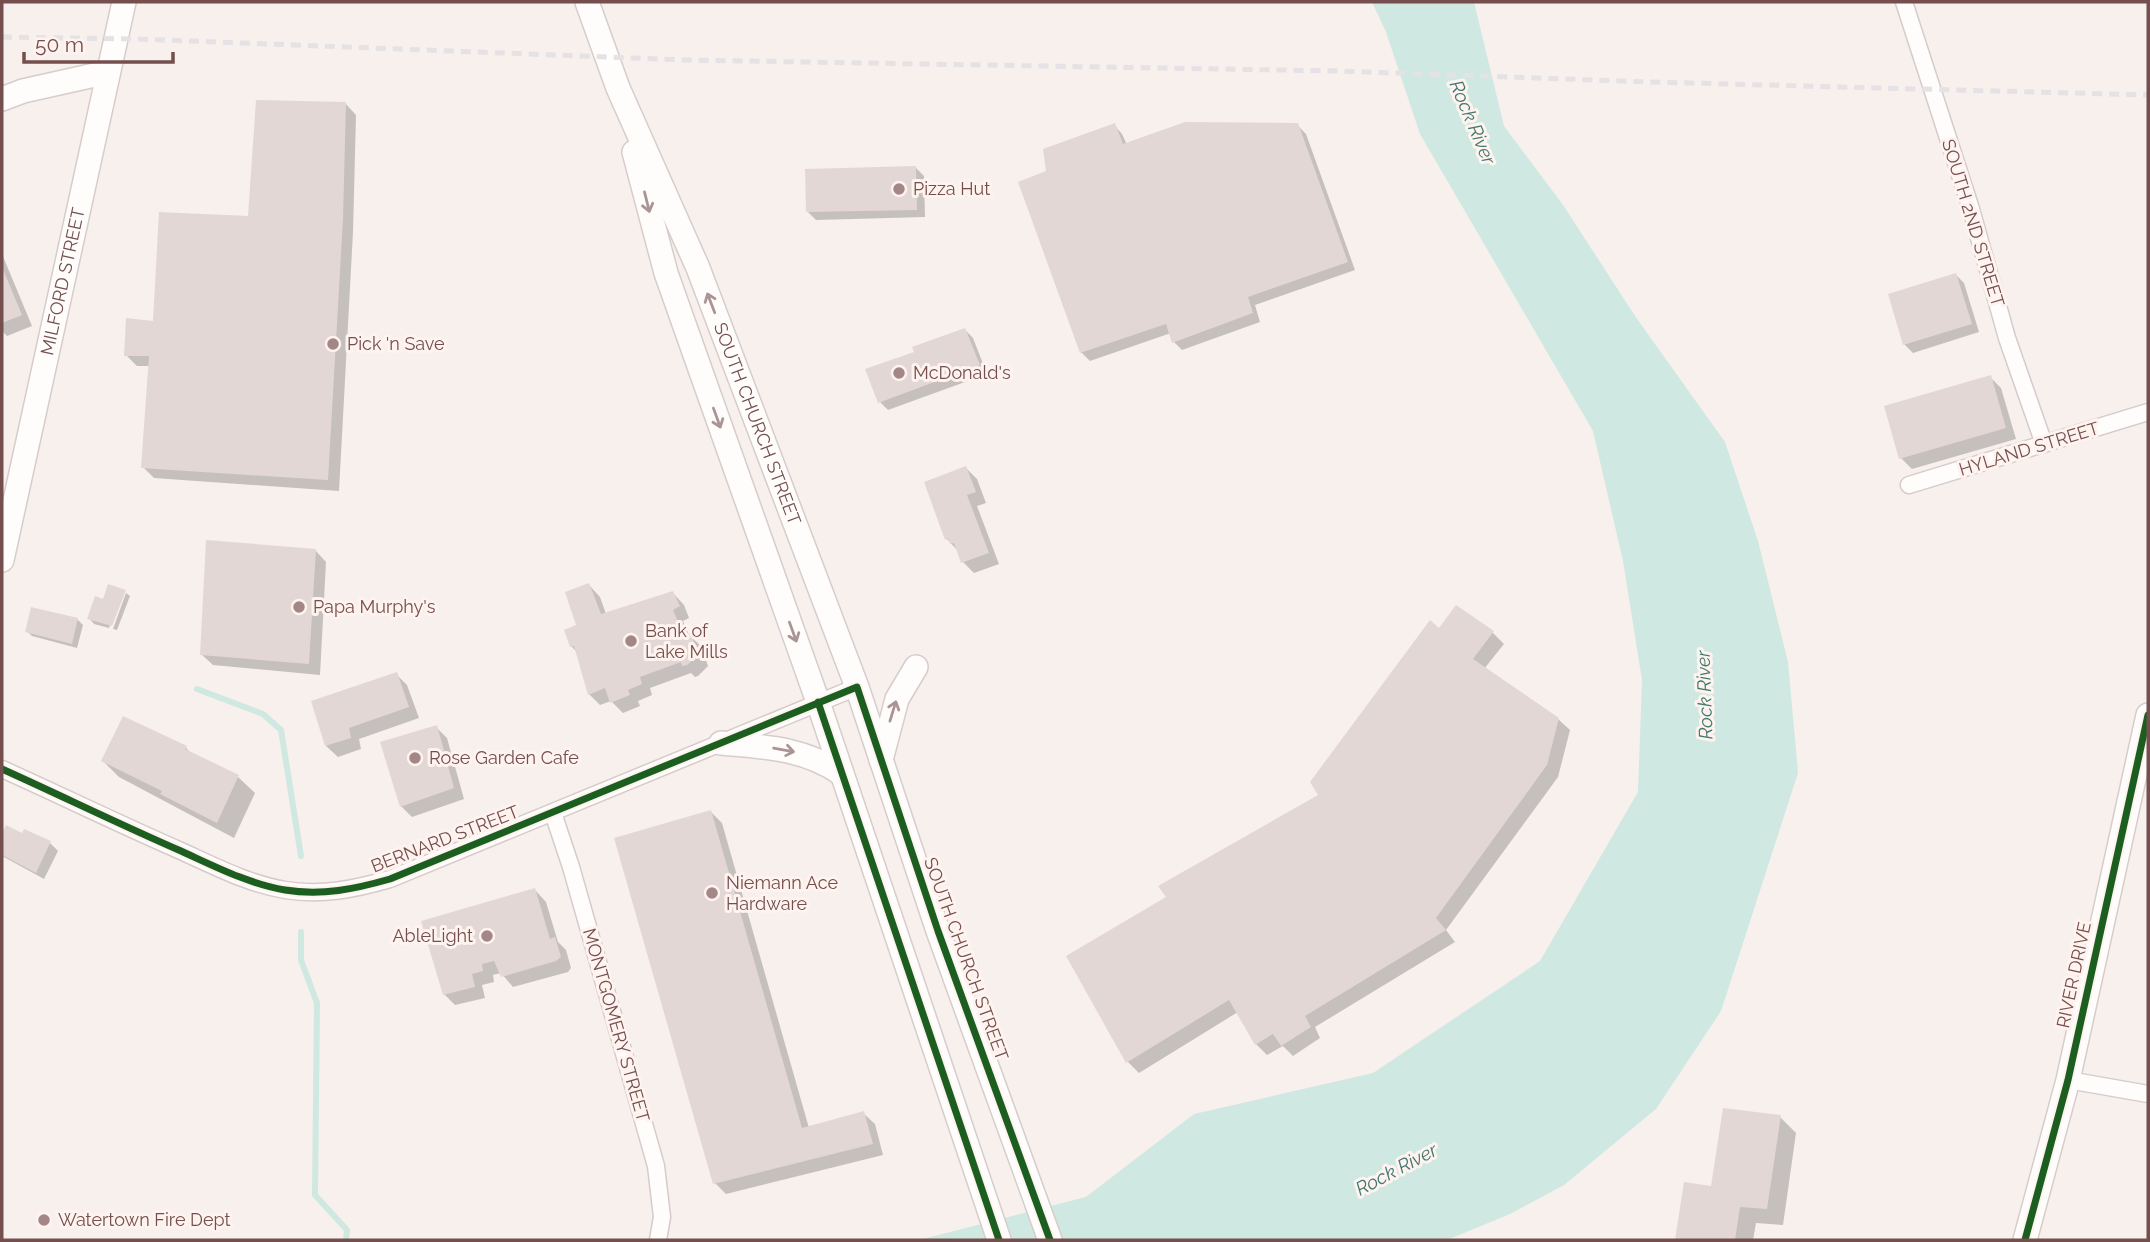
<svg xmlns="http://www.w3.org/2000/svg" width="2150" height="1242" viewBox="0 0 2150 1242" font-family="Raleway,sans-serif">
<style>
.water{fill:#cfe8e2}
.shadow{fill:#0003}
.lines{fill:none;stroke-linecap:round;stroke-linejoin:round}
.stream{stroke:#cfe8e2;stroke-width:6}
.building{fill:#e3d7d5}
.street-casing{stroke:#d6cbca;stroke-width:19}
.secondary-casing{stroke:#d8cccb;stroke-width:26}
.street{stroke:#fefdfc;stroke-width:16}
.secondary{stroke:#fefdfc;stroke-width:23}
.rail{stroke:#e4e2e5;stroke-width:5;stroke-dasharray:10 7;stroke-linecap:butt}
.cycleway-casing{stroke:#fef3ef;stroke-width:11}
.cycleway{stroke:#1b5e20;stroke-width:7}
.oneway{stroke:#ab9594}
.poi-dot{fill:#a28786;stroke:#fef3ef;stroke-width:2.5}
.labels{text-anchor:middle;stroke-width:6;stroke-linejoin:round;paint-order:stroke}
.poi-label{font-size:18px;fill:#744f4e;stroke:#fef3ef;text-anchor:start}
.street-label{font-size:18px;fill:#744f4e;stroke:#fef3ef}
.water-label{font-size:19px;font-style:italic;fill:#427870;stroke:#fef3ef}
</style>
<rect width="100%" height="100%" fill="#f7f0ed"/>
<!-- water -->
<path class="water" d="M1372,2H1474L1504,126L1563,205L1635,316L1725,442L1758,541L1788,662L1798,773L1721,1011L1656,1109L1564,1185L1510,1214L1447,1240H919L1086,1197L1194,1114L1373,1073L1540,961L1638,792L1642,680L1623,561L1593,431L1420,134L1386,32Z"/>
<!-- shadow -->
<path class="shadow" d="M345,103L356,115L353,232L339,491L154,478L143,467L150,366H137L126,355L250,217Z
M1114,125L1122,134L1127,145L1297,125L1306,134L1355,270L1255,305L1260,322L1182,350L1174,342L1171,333L1090,361L1081,352L1048,172Z
M916,168L924,176L925,217L816,220L807,211Z
M2,254L32,326L7,336L2,331Z
M1956,275L1964,283L1979,332L1913,353L1905,345L1890,295Z
M965,330L973,338L987,374L888,410L880,402L917,353Z
M1990,377L2001,388L2016,439L1912,469L1901,458Z
M966,468L977,479L986,503L977,506L999,564L974,573L963,562L958,551L947,539L926,483Z
M315,550L326,562L320,675L213,665L201,654Z
M589,585L600,597L606,614L673,593L684,605L689,618L683,621L689,635L701,646L708,666L698,676L695,677L691,673L650,688L652,695L638,701L640,706L623,713L611,701L600,705L589,694L578,653L571,646Z
M123,592L109,628L94,624L89,618L105,602Z
M126,593L130,596L117,630L113,629Z
M1456,607L1493,633L1504,644L1484,669L1558,719L1570,730L1558,777L1446,930L1455,942L1315,1027L1320,1038L1293,1056L1283,1046L1267,1055L1256,1044L1238,1012L1139,1073L1128,1062L1069,957L1168,898L1320,796Z
M78,620L83,625L77,648L32,636L27,631Z
M396,674L407,685L419,718L359,739L361,749L338,757L326,746Z
M123,718L186,748L193,755L238,777L255,793L234,838L119,777L103,761Z
M436,727L447,738L464,799L412,817L401,806Z
M711,812L722,823L809,1128L863,1113L875,1124L883,1155L726,1194L715,1183Z
M7,827L23,836L50,843L58,851L44,879L2,856V838Z
M535,890L546,902L558,942L566,950L571,968L568,972L513,987L501,973L493,975L494,982L482,985L485,998L455,1005L444,994Z
M1780,1117L1796,1133L1783,1225L1756,1223L1753,1240H1677L1685,1184L1712,1188Z"/>
<g class="lines">
<!-- stream -->
<path class="stream" d="M197,689L263,714L281,730L301,856
M301,932V960L317,1003L315,1195L347,1230L346,1240"/>
</g>
<!-- building -->
<path class="building" d="M256,100L346,102L343,219L328,480L141,468L149,356H124L126,318L153,321L159,212L248,216Z
M1185,122L1298,123L1348,262L1248,297L1253,313L1172,343L1166,324L1080,353L1018,182L1046,171L1043,149L1115,123L1123,144Z
M916,166L917,210L806,212L805,169Z
M2,267L22,315L2,323Z
M1956,273L1972,324L1903,345L1888,294Z
M965,328L980,365L878,403L865,369L914,352L912,347Z
M1991,375L2006,428L1899,459L1884,406Z
M966,466L976,492L967,495L989,553L961,563L954,543L950,544L948,538L945,540L924,482Z
M206,540L316,549L309,664L200,655Z
M589,583L601,614L673,591L680,606L673,610L684,636L691,633L698,654L695,658L687,665L682,666L681,662L640,677L642,684L628,690L630,695L610,703L605,688L588,695L574,646L570,647L564,630L576,625L565,592Z
M108,584L126,590L112,626L87,619L95,596L103,599Z
M1456,605L1494,631L1473,659L1559,718L1547,765L1436,918L1446,930L1305,1016L1311,1027L1281,1046L1273,1034L1255,1045L1229,1000L1126,1063L1066,956L1166,897L1158,886L1318,795L1310,782L1430,620L1439,628Z
M31,607L78,618L72,644L25,632Z
M397,672L409,707L349,728L351,738L325,746L311,701Z
M123,716L187,746L185,749L239,775L217,823L160,794L162,791L101,761Z
M437,725L454,788L400,807L380,742Z
M711,810L802,1128L864,1111L873,1144L713,1184L614,838Z
M6,825L22,833L24,829L51,841L36,873L2,855V834Z
M535,888L550,939L555,937L561,957L556,961L501,977L494,961L482,964L483,971L472,974L475,987L443,995L421,921Z
M1723,1108L1781,1115L1767,1209L1740,1207L1735,1240H1675L1684,1182L1711,1186Z"/>
<g class="lines">
<defs>
<path id="street" d="M1904,2L1971,209L2007,338L2044,444
M1909,485L2148,412
M2,769C62,796 121,825 181,851C214,866 249,884 285,890C322,896 355,889 390,879L857,687
M553,813L571,867L656,1166L662,1217L658,1240
M2068,1080L2148,1094"/>
<g id="secondary">
<path id="s1" d="M587,2L618,88L698,268L857,687L938,931L1050,1240"/>
<path d="M2,99L23,91L108,72"/>
<path d="M634,152L666,273L818,702L999,1240"/>
<path id="s2" d="M2,560L124,2"/>
<path d="M721,743C766,747 804,748 842,774"/>
<path d="M881,760L897,699L916,667"/>
<path d="M2025,1240L2068,1080L2148,715"/>
</g>
</defs>
<!-- street casing -->
<use href="#street" class="street-casing"/>
<!-- secondary casing -->
<use href="#secondary" class="secondary-casing"/>
<!-- street -->
<use href="#street" class="street"/>
<!-- secondary -->
<use href="#secondary" class="secondary"/>
<!-- rail -->
<path class="rail" d="M2,37L138,39L685,60L1339,71L1651,82L2148,95"/>
<defs>
<path id="cycleway" d="M818,702L999,1240
M2,769C62,796 121,825 181,851C214,866 249,884 285,890C322,896 355,889 390,879L857,687L938,931L1050,1240
M2025,1240L2068,1080L2148,715"/>
</defs>
<!-- cycleway casing -->
<use href="#cycleway" class="cycleway-casing"/>
<!-- cycleway -->
<use href="#cycleway" class="cycleway"/>
</g>
<!-- one-way arrows -->
<defs><path id="oneway-shaft" d="M-6 0H5M1.5-3L5.5 0L1.5 3" fill="none" stroke-width="1.6" stroke-linecap="round" stroke-linejoin="round" transform="scale(1.75)"/></defs>
<g class="oneway">
<use href="#oneway-shaft" transform="translate(647 202) rotate(76)"/>
<use href="#oneway-shaft" transform="translate(711 303) rotate(-111)"/>
<use href="#oneway-shaft" transform="translate(717 418) rotate(70)"/>
<use href="#oneway-shaft" transform="translate(793 632) rotate(70)"/>
<use href="#oneway-shaft" transform="translate(893 711) rotate(-73)"/>
<use href="#oneway-shaft" transform="translate(784 750) rotate(10)"/>
</g>
<!-- markers -->
<g class="poi-dot">
<circle cx="899" cy="189" r="7"/>
<circle cx="333" cy="344" r="7"/>
<circle cx="899" cy="373" r="7"/>
<circle cx="299" cy="607" r="7"/>
<circle cx="631" cy="641" r="7"/>
<circle cx="415" cy="758" r="7"/>
<circle cx="712" cy="893" r="7"/>
<circle cx="487" cy="936" r="7"/>
<circle cx="44" cy="1220" r="7"/>
</g>
<g class="labels">
<!-- poi labels -->
<g class="poi-label">
<text x="913" y="195">Pizza Hut</text>
<text x="347" y="350">Pick 'n Save</text>
<text x="913" y="379">McDonald's</text>
<text x="313" y="613">Papa Murphy's</text>
<text x="645" y="637">Bank of<tspan x="645" dy="21">Lake Mills</tspan></text>
<text x="429" y="764">Rose Garden Cafe</text>
<text x="726" y="889">Niemann Ace<tspan x="726" dy="21">Hardware</tspan></text>
<text x="473" y="942" text-anchor="end">AbleLight</text>
<text x="58" y="1226">Watertown Fire Dept</text>
</g>
<!-- street labels -->
<g class="street-label">
<text transform="translate(1973 223) rotate(73)" y="6">SOUTH 2ND STREET</text>
<text dy="6" stroke="none"><textPath href="#s2" startOffset="285">MILFORD STREET</textPath></text>
<text dy="6" stroke="none"><textPath href="#s1" startOffset="455">SOUTH CHURCH STREET</textPath></text>
<text transform="translate(2029 449) rotate(-17)" y="6">HYLAND STREET</text>
<text transform="translate(445 839) rotate(-21)" y="6">BERNARD STREET</text>
<text transform="translate(966 959) rotate(70)" y="6">SOUTH CHURCH STREET</text>
<text transform="translate(2074 975) rotate(-78)" y="6">RIVER DRIVE</text>
<text transform="translate(616 1025) rotate(74)" y="6">MONTGOMERY STREET</text>
</g>
<!-- water labels -->
<g class="water-label">
<text transform="translate(1473 122) rotate(67)" y="7">Rock River</text>
<text transform="translate(1704 695) rotate(-92)" y="7">Rock River</text>
<text transform="translate(1396 1169) rotate(-28)" y="7">Rock River</text>
</g>
</g>
<!-- border -->
<rect width="2150" height="1242" fill="none" stroke="#744f4e" stroke-width="7"/>
<!-- scale -->
<path d="M24 52v10h149v-10" fill="none" stroke="#744f4e" stroke-width="3.5"/>
<text x="35" y="52" font-size="21" fill="#744f4e" stroke="#fef3ef" stroke-width="5" paint-order="stroke">50 m</text>
</svg>
